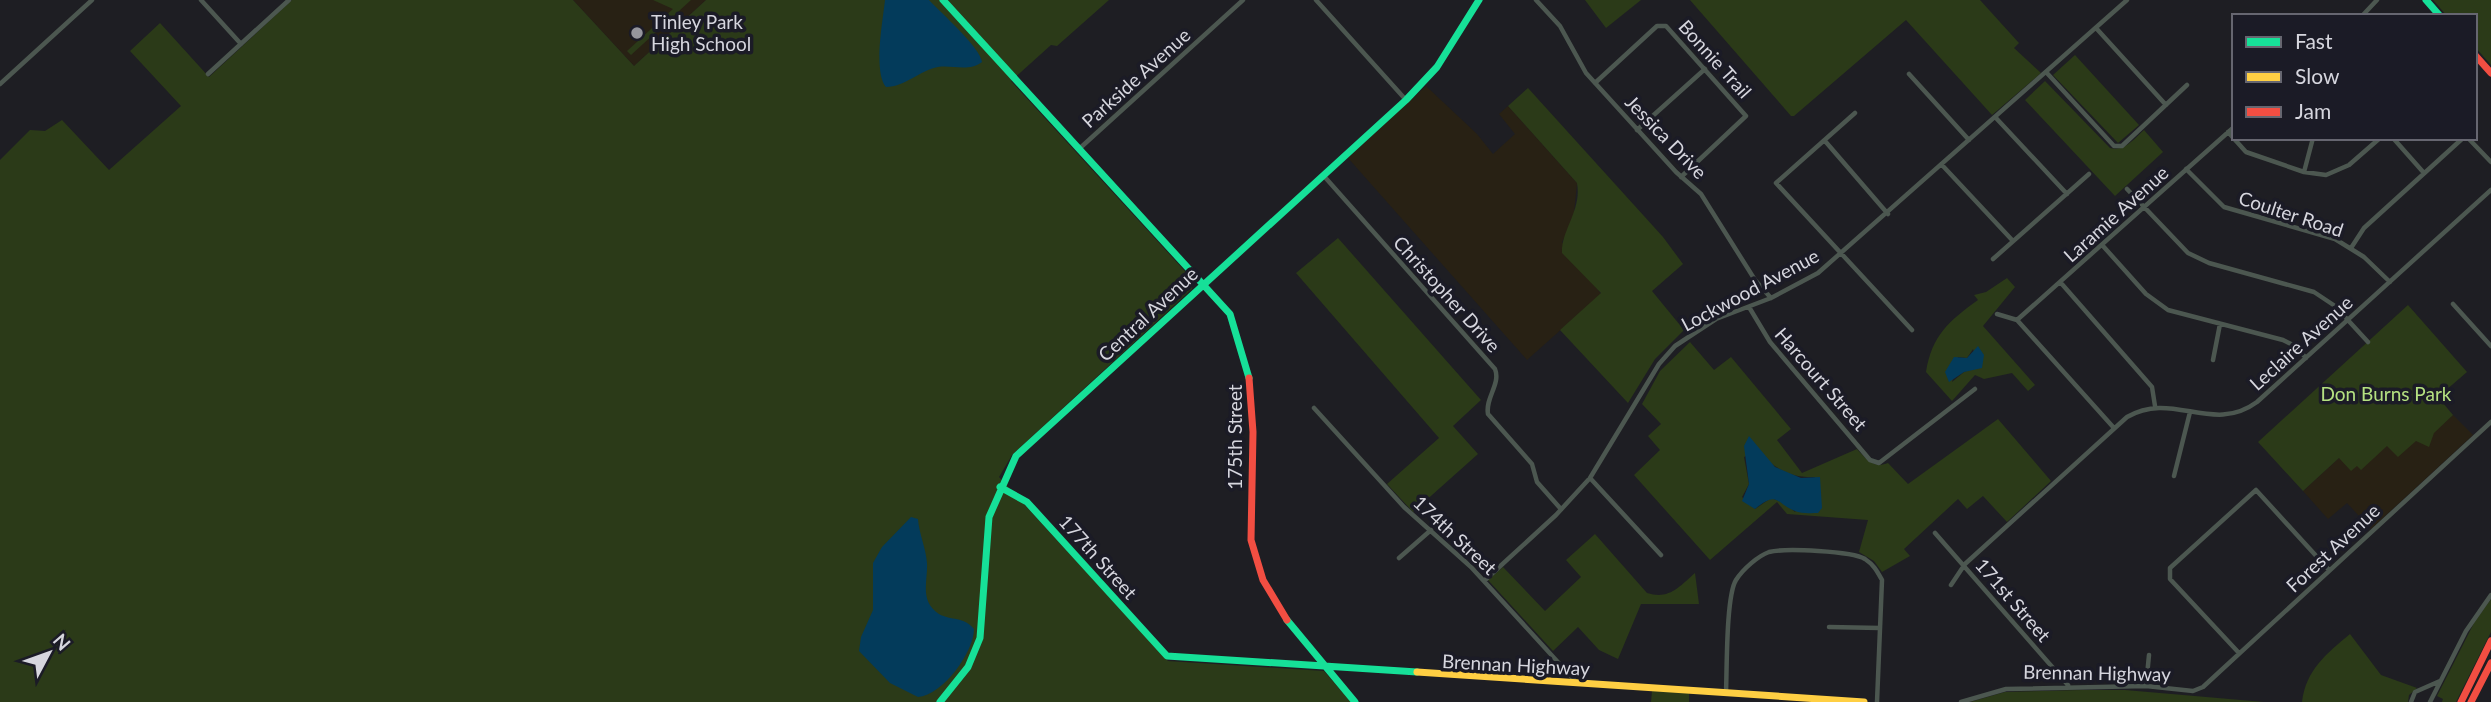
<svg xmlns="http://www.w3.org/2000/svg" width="2491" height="702" viewBox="0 0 2491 702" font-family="Lato,sans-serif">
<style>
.education{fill:#282114}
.green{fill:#2b3a18;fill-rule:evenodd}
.water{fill:#033b5b}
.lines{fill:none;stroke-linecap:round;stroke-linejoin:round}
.street{stroke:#4c5750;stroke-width:4.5}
.fast{stroke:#16e098;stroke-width:7}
.slow{stroke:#ffcf43;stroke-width:7}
.jam{stroke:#f24e42;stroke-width:7}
.poi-dot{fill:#96969d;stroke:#1b1b26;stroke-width:2.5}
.labels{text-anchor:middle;stroke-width:7;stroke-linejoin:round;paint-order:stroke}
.poi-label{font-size:19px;fill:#d6d6de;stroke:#1b1b26;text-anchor:start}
.street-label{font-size:19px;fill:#d6d6de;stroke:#1b1b26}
.park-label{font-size:19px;fill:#b4e081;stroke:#1b1b26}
</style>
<rect width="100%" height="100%" fill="#1e1e23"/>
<!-- education -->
<path class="education" d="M573,0H706L634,66Z
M1426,86L1477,134L1493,154L1515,134L1499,114L1508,106L1577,183L1573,223L1562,242L1601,294L1527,360L1348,158Z
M2453,415L2473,435L2371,529L2347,503L2328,519L2303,491L2339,458L2357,465L2387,445L2416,441L2433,433Z"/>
<!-- green -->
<path class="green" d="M292,0H573L634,66L706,0H1109L1057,46L1051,45L1011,81L1193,280L1192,289L1012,455L999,477L1168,661L1324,671L1351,702H0V160L30,130L45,131L62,120L109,170L181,106L130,51L160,23L209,77Z
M653,0H691L631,55L627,51L673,9Z
M1585,0H1641L1606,28Z
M1690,0H1980L2019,43L2014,48L2041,73L1992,115L1906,20L1794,116H1791Z
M2433,0H2491V65L2475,47V16H2447Z
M2075,55L2139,125L2118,143L2053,75Z
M2045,81L2110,148C2124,152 2134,139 2144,130L2163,152L2115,196L2025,100Z
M1528,88L1663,237L1683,264L1652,291L1684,330L1655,359L1628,403L1560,330L1601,293L1562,253C1561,230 1582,210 1577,183L1508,106Z
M1338,238L1481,400L1453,426L1478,454L1413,512L1387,484L1439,438L1296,273Z
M2007,278L2015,287L1983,326L2035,385L2028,391L2012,373L1984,379L1975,375L1952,401L1926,372C1932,335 1949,321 1978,300L1974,295L1986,292ZM1973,349L1978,366L1964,372L1952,382L1958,357L1967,358Z
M2408,305L2467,372L2438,397L2453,415L2434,433L2429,447L2416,441L2398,457L2387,446L2361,470L2357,466L2351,471L2339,458L2303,491L2258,442Z
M1690,342L1714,370L1731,357L1791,429L1777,440L1802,473L1857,449C1866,459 1874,469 1888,463L1908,484L1998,419L2051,481L2007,522L1983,496L1967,509L1958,499L1904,549L1910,556L1882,572L1874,561L1859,552L1868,520L1787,514L1777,502L1710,560L1634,475L1660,450L1648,436L1661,424L1642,404L1660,371ZM1759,450C1772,469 1792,478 1815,477L1795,512L1785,503L1771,498L1755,509L1742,497L1749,484L1744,457Z
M1595,534L1647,593C1669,600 1679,587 1695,573L1699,604H1641L1618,659L1599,650L1578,627L1553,651L1488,580L1503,567L1545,611L1581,577L1566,560Z
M2491,599V632L2456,702H2442L2443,699L2437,696L2474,623Z
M2350,634L2381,675L2417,688L2409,695L2408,702H2302C2306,670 2326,654 2350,634Z
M2082,690H2125L2264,702H1970L2005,692Z
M1652,691L1689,693V702H1651Z"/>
<!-- water -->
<path class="water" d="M885,0H929C941,13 980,47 982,62C969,72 953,65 938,67C920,70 905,87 886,87C873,72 883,20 885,0Z
M1978,346L1984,355L1982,368L1964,372L1949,382L1945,372L1954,357L1967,358Z
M1749,436L1775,467L1801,478L1820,477L1822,508L1818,513C1812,513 1801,514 1795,511C1775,503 1778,490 1755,509L1742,501L1749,484L1744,446Z
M911,517L918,519C919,534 926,548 927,563C928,581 919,601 939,614C951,621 964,616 974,629C974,652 943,695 918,697L890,683L859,651L861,637L873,610V563L882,547Z"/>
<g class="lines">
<!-- street -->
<path class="street" d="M201,0L241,44
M1316,0L1406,100
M1536,0L1560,26L1586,73L1676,172L1701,194L1755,280L1771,298
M2362,16L2377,0
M2096,28L2166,105
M2046,72L2114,146H2122L2187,85
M208,74L289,0
M1909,74L1969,140
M1595,83L1657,26H1666L1746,116L1681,177
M0,84L92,0
M1855,113L1776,183L1912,330
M1996,118L2067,194
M1637,130L1705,69
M2228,132L2246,152L2304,172L2326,175L2349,165L2380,138
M2393,138L2424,173
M2468,138L2491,162
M1825,141L1888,214
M1079,149L1243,0
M1942,165L2013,241
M2186,169L2224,207L2335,239L2364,257L2390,282
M2304,172L2313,138
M1323,175L1495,369C1501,384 1485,398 1488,414L1532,464L1537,482L1560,508
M2127,189L2188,253L2209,263L2314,292L2335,306L2368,342
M2103,246L2146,294L2168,310L2283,340L2295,346L2306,358
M2351,248L2364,228L2463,138
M1993,259L2089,174
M2061,283L2152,387L2155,406
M2453,304L2491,346
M1749,307L1770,342L1870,460L1879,463L1975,389
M1997,314L2017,320L2114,428
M2017,320L2234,127
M2213,360L2220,324
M1314,408L1404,507L1471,567L1577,683
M2174,476L2190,412
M1590,478L1661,555
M1935,533L2068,685
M1399,558L1431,530
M1484,581L1556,515L1590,478L1659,364L1675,346L1716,319L1771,298L1818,273L2127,0
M1951,585L1965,564L2127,417C2173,390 2212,435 2257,402L2491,190
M1829,627L1880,628
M2239,653L2170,579V568L2256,490L2329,570
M2146,686L2149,655
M1726,692C1727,669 1726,596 1736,580C1743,569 1758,556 1769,552C1785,548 1852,551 1865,559C1874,565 1877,571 1882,580L1877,702
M1961,702L2006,689L2146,686L2193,691L2203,687L2491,422
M2411,702L2415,692L2440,681
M2430,702L2466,631L2491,595"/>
<!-- fast -->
<path class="fast" d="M943,0L1230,314L1249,378
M2426,0L2440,16
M1000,487L1027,502L1167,656L1417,672
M1287,620L1355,702
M940,702L968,667L980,638L989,517L1016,456L1406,100L1437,67L1479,0"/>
<!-- slow -->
<path class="slow" d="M1417,672L1864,702"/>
<!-- jam -->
<path class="jam" d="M2475,55L2491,73
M1249,378L1253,432L1251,540L1263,580L1287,620
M2461,702L2491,641
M2471,702L2491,663"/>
</g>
<!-- markers -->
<circle class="poi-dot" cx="637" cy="33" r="7"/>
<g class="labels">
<!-- poi labels -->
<g class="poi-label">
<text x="651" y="29">Tinley Park<tspan x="651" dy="22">High School</tspan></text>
</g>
<!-- street labels -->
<g class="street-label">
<text transform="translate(1715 59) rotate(48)" y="7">Bonnie Trail</text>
<text transform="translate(1136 78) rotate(-42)" y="7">Parkside Avenue</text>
<text transform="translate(1666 137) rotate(46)" y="7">Jessica Drive</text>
<text transform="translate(2116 214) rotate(-42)" y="7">Laramie Avenue</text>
<text transform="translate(2291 214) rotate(18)" y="7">Coulter Road</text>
<text transform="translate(1750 290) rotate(-28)" y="7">Lockwood Avenue</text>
<text transform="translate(1447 294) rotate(48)" y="7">Christopher Drive</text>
<text transform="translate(1148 314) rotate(-43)" y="7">Central Avenue</text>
<text transform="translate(2301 343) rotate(-42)" y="7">Leclaire Avenue</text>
<text transform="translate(1821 379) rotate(49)" y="7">Harcourt Street</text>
<text transform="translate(1235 437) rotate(-90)" y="7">175th Street</text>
<text transform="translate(1455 535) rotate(43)" y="7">174th Street</text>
<text transform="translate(2333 548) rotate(-43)" y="7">Forest Avenue</text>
<text transform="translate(1098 557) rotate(48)" y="7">177th Street</text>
<text transform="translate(2013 600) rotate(49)" y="7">171st Street</text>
<text transform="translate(1516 665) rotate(3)" y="7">Brennan Highway</text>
<text transform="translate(2097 673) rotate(1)" y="7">Brennan Highway</text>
</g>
<!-- park labels -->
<g class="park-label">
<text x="2386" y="401">Don Burns Park</text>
</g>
</g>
<!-- legend -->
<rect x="2232" y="14" width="245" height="126" fill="#1b1b26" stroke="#666670" stroke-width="2"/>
<rect x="2246" y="37" width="35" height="10" fill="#16e098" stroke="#666670" stroke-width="2"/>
<text x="2295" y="49" font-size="21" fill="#d6d6de">Fast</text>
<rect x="2246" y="72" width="35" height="10" fill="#ffcf43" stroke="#666670" stroke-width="2"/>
<text x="2295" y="84" font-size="21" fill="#d6d6de">Slow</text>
<rect x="2246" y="107" width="35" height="10" fill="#f24e42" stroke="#666670" stroke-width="2"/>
<text x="2295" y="119" font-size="21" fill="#d6d6de">Jam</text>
<!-- north arrow -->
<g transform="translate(49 653) rotate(49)" stroke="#1b1b26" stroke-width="5" paint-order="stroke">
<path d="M0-5L12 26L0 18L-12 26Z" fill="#d6d6de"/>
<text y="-10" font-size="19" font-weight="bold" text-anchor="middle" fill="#d6d6de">N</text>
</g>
</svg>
